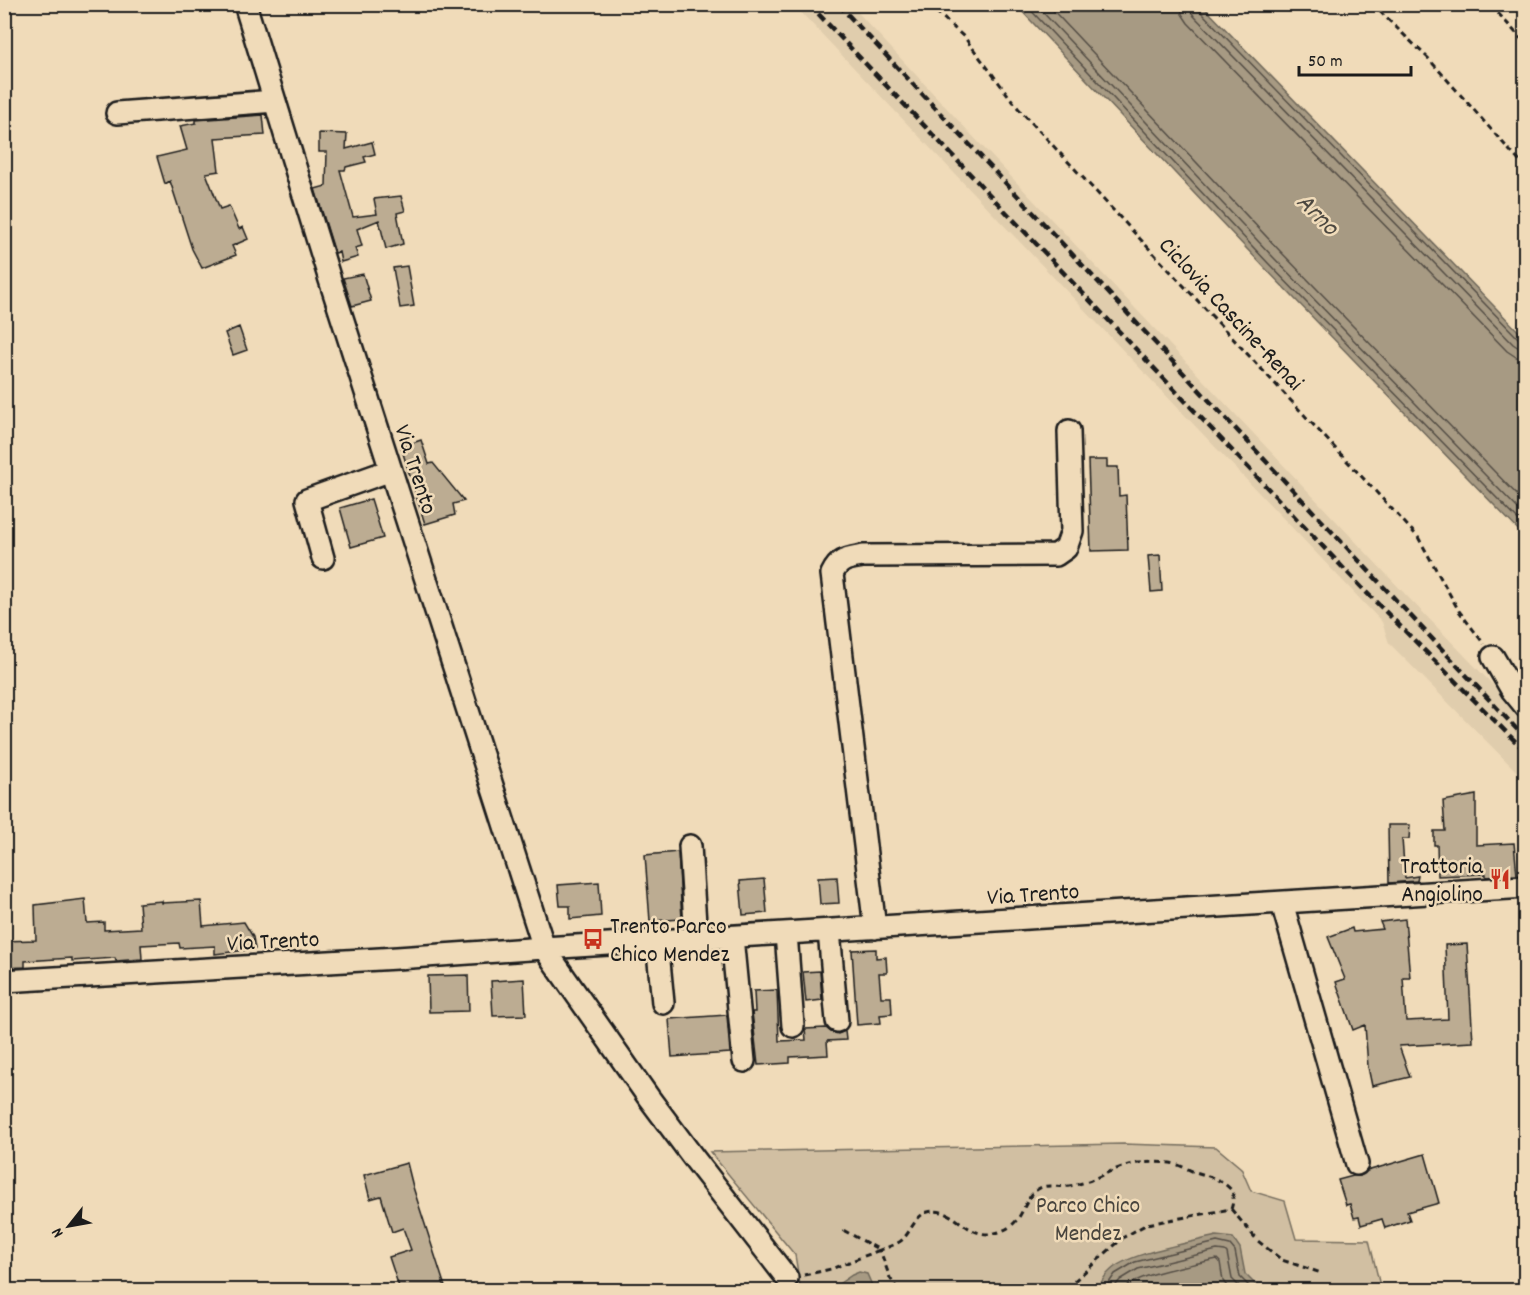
<svg xmlns="http://www.w3.org/2000/svg" width="1530" height="1295" viewBox="0 0 1530 1295" font-family="Dekko,sans-serif">
<style>
.built{fill:#e0cdad}
.green{fill:#d1bfa2;stroke:#766e5f;stroke-width:1.5}
.water{fill:#a79a83;stroke:#6f685a;stroke-width:1.5}
.lines{fill:none;stroke-linecap:round;stroke-linejoin:round}
.shore{stroke:#544e45;stroke-width:1.5}
.building{fill:#bcac92;stroke:#1c1c1c;stroke-width:1.5}
.minor-casing{stroke:#1c1c1c;stroke-width:26}
.path{stroke:#1c1c1c;stroke-width:3;stroke-dasharray:6 4.5;stroke-linecap:butt}
.minor{stroke:#f0dbb9;stroke-width:21}
.rail{stroke:#1c1c1c;stroke-width:4.5;stroke-dasharray:9 4.5;stroke-linecap:butt}
.labels{text-anchor:middle;stroke-width:5;stroke-linejoin:round;paint-order:stroke}
.street-label{font-size:24px;fill:#1c1c1c;stroke:#f0dbb9}
.poi-label{font-size:24px;fill:#1c1c1c;stroke:#f0dbb9;text-anchor:end}
.park-label{font-size:24px;fill:#49453e;stroke:#f0dbb9}
.water-label{font-size:26px;font-style:italic;fill:#4d4840;stroke:#f0dbb9}
</style>
<rect width="100%" height="100%" fill="#f0dbb9"/>
<filter id="ink" filterUnits="userSpaceOnUse"><feTurbulence type="fractalNoise" baseFrequency=".0167" numOctaves="2"/><feDisplacementMap in="SourceGraphic" scale="12" xChannelSelector="R" yChannelSelector="G"/><feConvolveMatrix kernelMatrix="1 2 1 2 8 2 1 2 1" color-interpolation-filters="sRGB"/></filter>
<g filter="url(#ink)">
<!-- built -->
<path class="built" d="M794,5H851L982,146L1405,594L1525,718V780L1389,643L1382,622Z"/>
<!-- green -->
<path class="green" d="M1123,1144L1216,1147L1241,1168L1251,1191L1285,1201L1296,1239L1369,1240L1381,1290H731L800,1285L795,1255L710,1152Z"/>
<!-- water -->
<path class="water" d="M1016,5H1202L1525,338V537L1264,267Z
M1216,1236L1233,1238L1240,1248L1245,1274L1255,1284L1270,1285L1284,1290H1097C1100,1284 1104,1276 1110,1271C1127,1253 1190,1243 1216,1236Z
M859,1272L867,1274L874,1290H830L852,1275Z"/>
<g class="lines">
<!-- shore -->
<path class="shore" d="M1025,4L1268,263L1526,528
M1035,4L1273,257L1526,517
M1047,4L1280,251L1526,504
M1181,4L1182,14L1188,23L1507,351L1516,357L1526,358
M1190,4L1191,11L1194,16L1513,344L1519,348L1526,349
M1198,4L1200,11L1519,339L1526,341
M1104,1290L1115,1274L1135,1262L1217,1242L1230,1245L1235,1251L1240,1277L1252,1289L1260,1290
M1112,1290L1120,1280L1138,1269L1217,1250L1225,1251L1227,1253L1232,1279L1243,1290
M1123,1290C1135,1274 1195,1264 1217,1259L1220,1262L1223,1281L1230,1290"/>
</g>
<!-- building -->
<path class="building" d="M263,115L265,135L215,138L219,171L206,173L220,209L229,206L239,229L243,227L248,239L232,246L236,255L202,268L192,249L170,181L165,184L157,157L187,150L180,126L196,123V120Z
M319,133L347,134L346,149L372,142L375,154L364,157L366,162L346,167L345,170H340L353,217L377,214L374,199L401,196L405,211L397,213L403,244L386,249L379,220L357,229L362,246L355,248L358,257L341,262L339,252L335,253L315,189L326,186L327,152H319Z
M407,266L414,306L400,308L393,268Z
M363,274L371,301L352,306L343,278Z
M239,327L247,350L233,355L225,333Z
M421,440L429,464L433,463L464,501L453,504L455,515L425,524L401,447Z
M1088,460H1107V467H1118L1119,496L1126,495L1128,550L1091,551Z
M371,499L383,538L351,547L340,508Z
M1160,555L1162,591L1151,592L1148,556Z
M1476,795V845L1514,843L1517,875L1486,877V874L1438,876L1437,845H1434V831H1445L1443,801Z
M1388,825H1410L1409,839H1402L1405,878L1418,876L1417,881L1389,883Z
M678,852L682,919L650,921L645,855Z
M837,877L839,903L820,904L818,878Z
M764,879L767,913L743,915L740,881Z
M599,882L601,916L570,919V906H560L558,885Z
M85,899L87,923L104,922V930L141,928L139,903L162,901V903L201,901L203,926L244,922L253,937L255,949L215,954V946L180,948L179,943L141,945L142,959L116,961L115,958L72,961V958L25,961V967L4,968V941L36,940L35,905Z
M1405,919L1410,978H1403L1406,1021L1448,1019L1445,945L1467,944L1473,1042L1399,1046L1410,1077L1372,1086L1368,1067L1365,1025L1353,1030L1336,982L1345,979L1328,937L1352,928L1353,932L1383,929L1380,922Z
M876,949V958L886,957L887,973H879L881,997H891L892,1014L880,1015L881,1023L857,1025L852,950Z
M820,971L822,1000L806,1002L803,972Z
M468,975L469,1011L429,1012L428,976Z
M524,979L526,1015L493,1016L491,981Z
M777,990L779,1041L806,1040L805,1029L826,1028L831,1032L838,1034L845,1031L846,1040L827,1041L828,1055L790,1057V1063L758,1065L752,1012H755L754,991Z
M727,1015L730,1053L672,1057L669,1019Z
M1425,1154L1439,1203L1407,1212L1410,1220L1385,1228L1382,1219L1361,1225L1359,1217L1354,1218L1350,1204L1346,1205L1338,1180L1353,1176H1360L1367,1171Z
M407,1163L413,1187L446,1290H422L421,1287L410,1290H400L389,1257L411,1250L403,1228L392,1232L381,1196L370,1199L364,1175Z"/>
<g class="lines">
<defs>
<path id="minor" d="M245,4L330,280L544,948L649,1098L693,1157L787,1278
M117,113L275,101
M323,558L307,500L391,470
M1493,657L1512,690L1526,707
M690,846L696,939
M1282,903L1357,1164
M875,928L832,574C839,559 847,559 863,556L1056,555L1066,548L1072,531L1069,431
M829,931L837,1021
M786,933L793,1026
M732,937L744,1061
M657,941L663,1003
M4,981L397,958L544,948L1526,887"/>
</defs>
<!-- minor casing -->
<use href="#minor" class="minor-casing"/>
<!-- path -->
<path class="path" d="M928,4L965,38L1018,108L1418,537L1459,611L1484,644
M1372,4L1428,58L1526,169
M1493,4L1497,12L1526,44
M1519,664L1526,671
M1231,1209L1258,1241L1282,1260L1321,1273
M804,1275L831,1269L880,1250L841,1229
M898,1290L890,1278L880,1250C888,1247 899,1244 904,1238C912,1229 916,1215 928,1212C956,1205 967,1243 999,1232C1026,1223 1021,1200 1038,1189C1048,1183 1059,1188 1069,1186C1093,1183 1114,1166 1138,1163C1148,1162 1161,1162 1170,1163C1178,1164 1185,1168 1192,1171C1202,1174 1213,1177 1222,1182C1225,1184 1230,1188 1232,1191C1234,1196 1233,1204 1231,1209L1147,1224L1124,1237L1072,1283L1056,1290"/>
<!-- minor -->
<use href="#minor" class="minor"/>
<!-- rail -->
<path class="rail" d="M809,4L1366,592L1526,752
M838,4L1526,739"/>
</g>
</g>
<!-- icons -->
<defs>
<symbol id="restaurant-bare" viewBox="-9 -9 18 18"><path d="M-5-6h1v4h1v-4h1v4h1v-4h1v5L-1.5 .5V6h-2V.5L-5-1ZM5-6V6H3V1.5H1.5Q1.5-4 5-6Z" fill="#c8321e" stroke="#f0dbb9" stroke-width="2.5" paint-order="stroke"/></symbol>
<symbol id="bus-bare" viewBox="-9 -9 18 18"><path d="M-5-6H5V4H4V6H2V4H-2V6H-4V4H-5ZM-3.5-4V0h7V-4ZM-3.5 1.2v1.5H-2V1.2ZM2 1.2v1.5H3.5V1.2Z" fill="#c8321e" stroke="#f0dbb9" stroke-width="2.5" paint-order="stroke"/></symbol>
</defs>
<g fill-rule="evenodd">
<use href="#restaurant-bare" x="1485" y="864" width="30" height="30"/>
<use href="#bus-bare" x="578" y="924" width="30" height="30"/>
</g>
<g class="labels">
<!-- street labels -->
<g class="street-label">
<text transform="translate(1232 313) rotate(47)" y="8">Ciclovia Cascine-Renai</text>
<text transform="translate(417 469) rotate(72)" y="8">Via Trento</text>
<text transform="translate(1033 893) rotate(-4)" y="8">Via Trento</text>
<text transform="translate(273 940) rotate(-3)" y="8">Via Trento</text>
</g>
<!-- poi labels -->
<g class="poi-label">
<text x="1483" y="873">Trattoria<tspan x="1483" dy="28">Angiolino</tspan></text>
<text x="610" y="933" text-anchor="start">Trento Parco<tspan x="610" dy="28">Chico Mendez</tspan></text>
</g>
<!-- park labels -->
<g class="park-label">
<text x="1088" y="1212">Parco Chico<tspan x="1088" dy="28">Mendez</tspan></text>
</g>
<!-- water labels -->
<g class="water-label">
<text transform="translate(1319 213) rotate(45)" y="9">Arno</text>
</g>
</g>
<!-- margin -->
<rect width="1530" height="1295" fill="none" stroke="#f0dbb9" stroke-width="24"/>
<rect x="12" y="12" width="1506" height="1271" fill="none" stroke="#1c1c1c" stroke-width="2" filter="url(#ink)"/>
<!-- north arrow -->
<g transform="translate(69 1226) rotate(239)" stroke="#f0dbb9" stroke-width="4.5" paint-order="stroke">
<path d="M0-4.5L10 22L0 15L-10 22Z" fill="#1c1c1c"/>
<text y="-9" font-size="16" font-weight="bold" text-anchor="middle" fill="#1c1c1c">N</text>
</g>
<!-- scale -->
<path d="M1299 66v9h112v-9" fill="none" stroke="#1c1c1c" stroke-width="3"/>
<text x="1308" y="66" font-size="18" fill="#1c1c1c" stroke="#f0dbb9" stroke-width="4.5" paint-order="stroke">50 m</text>
</svg>
